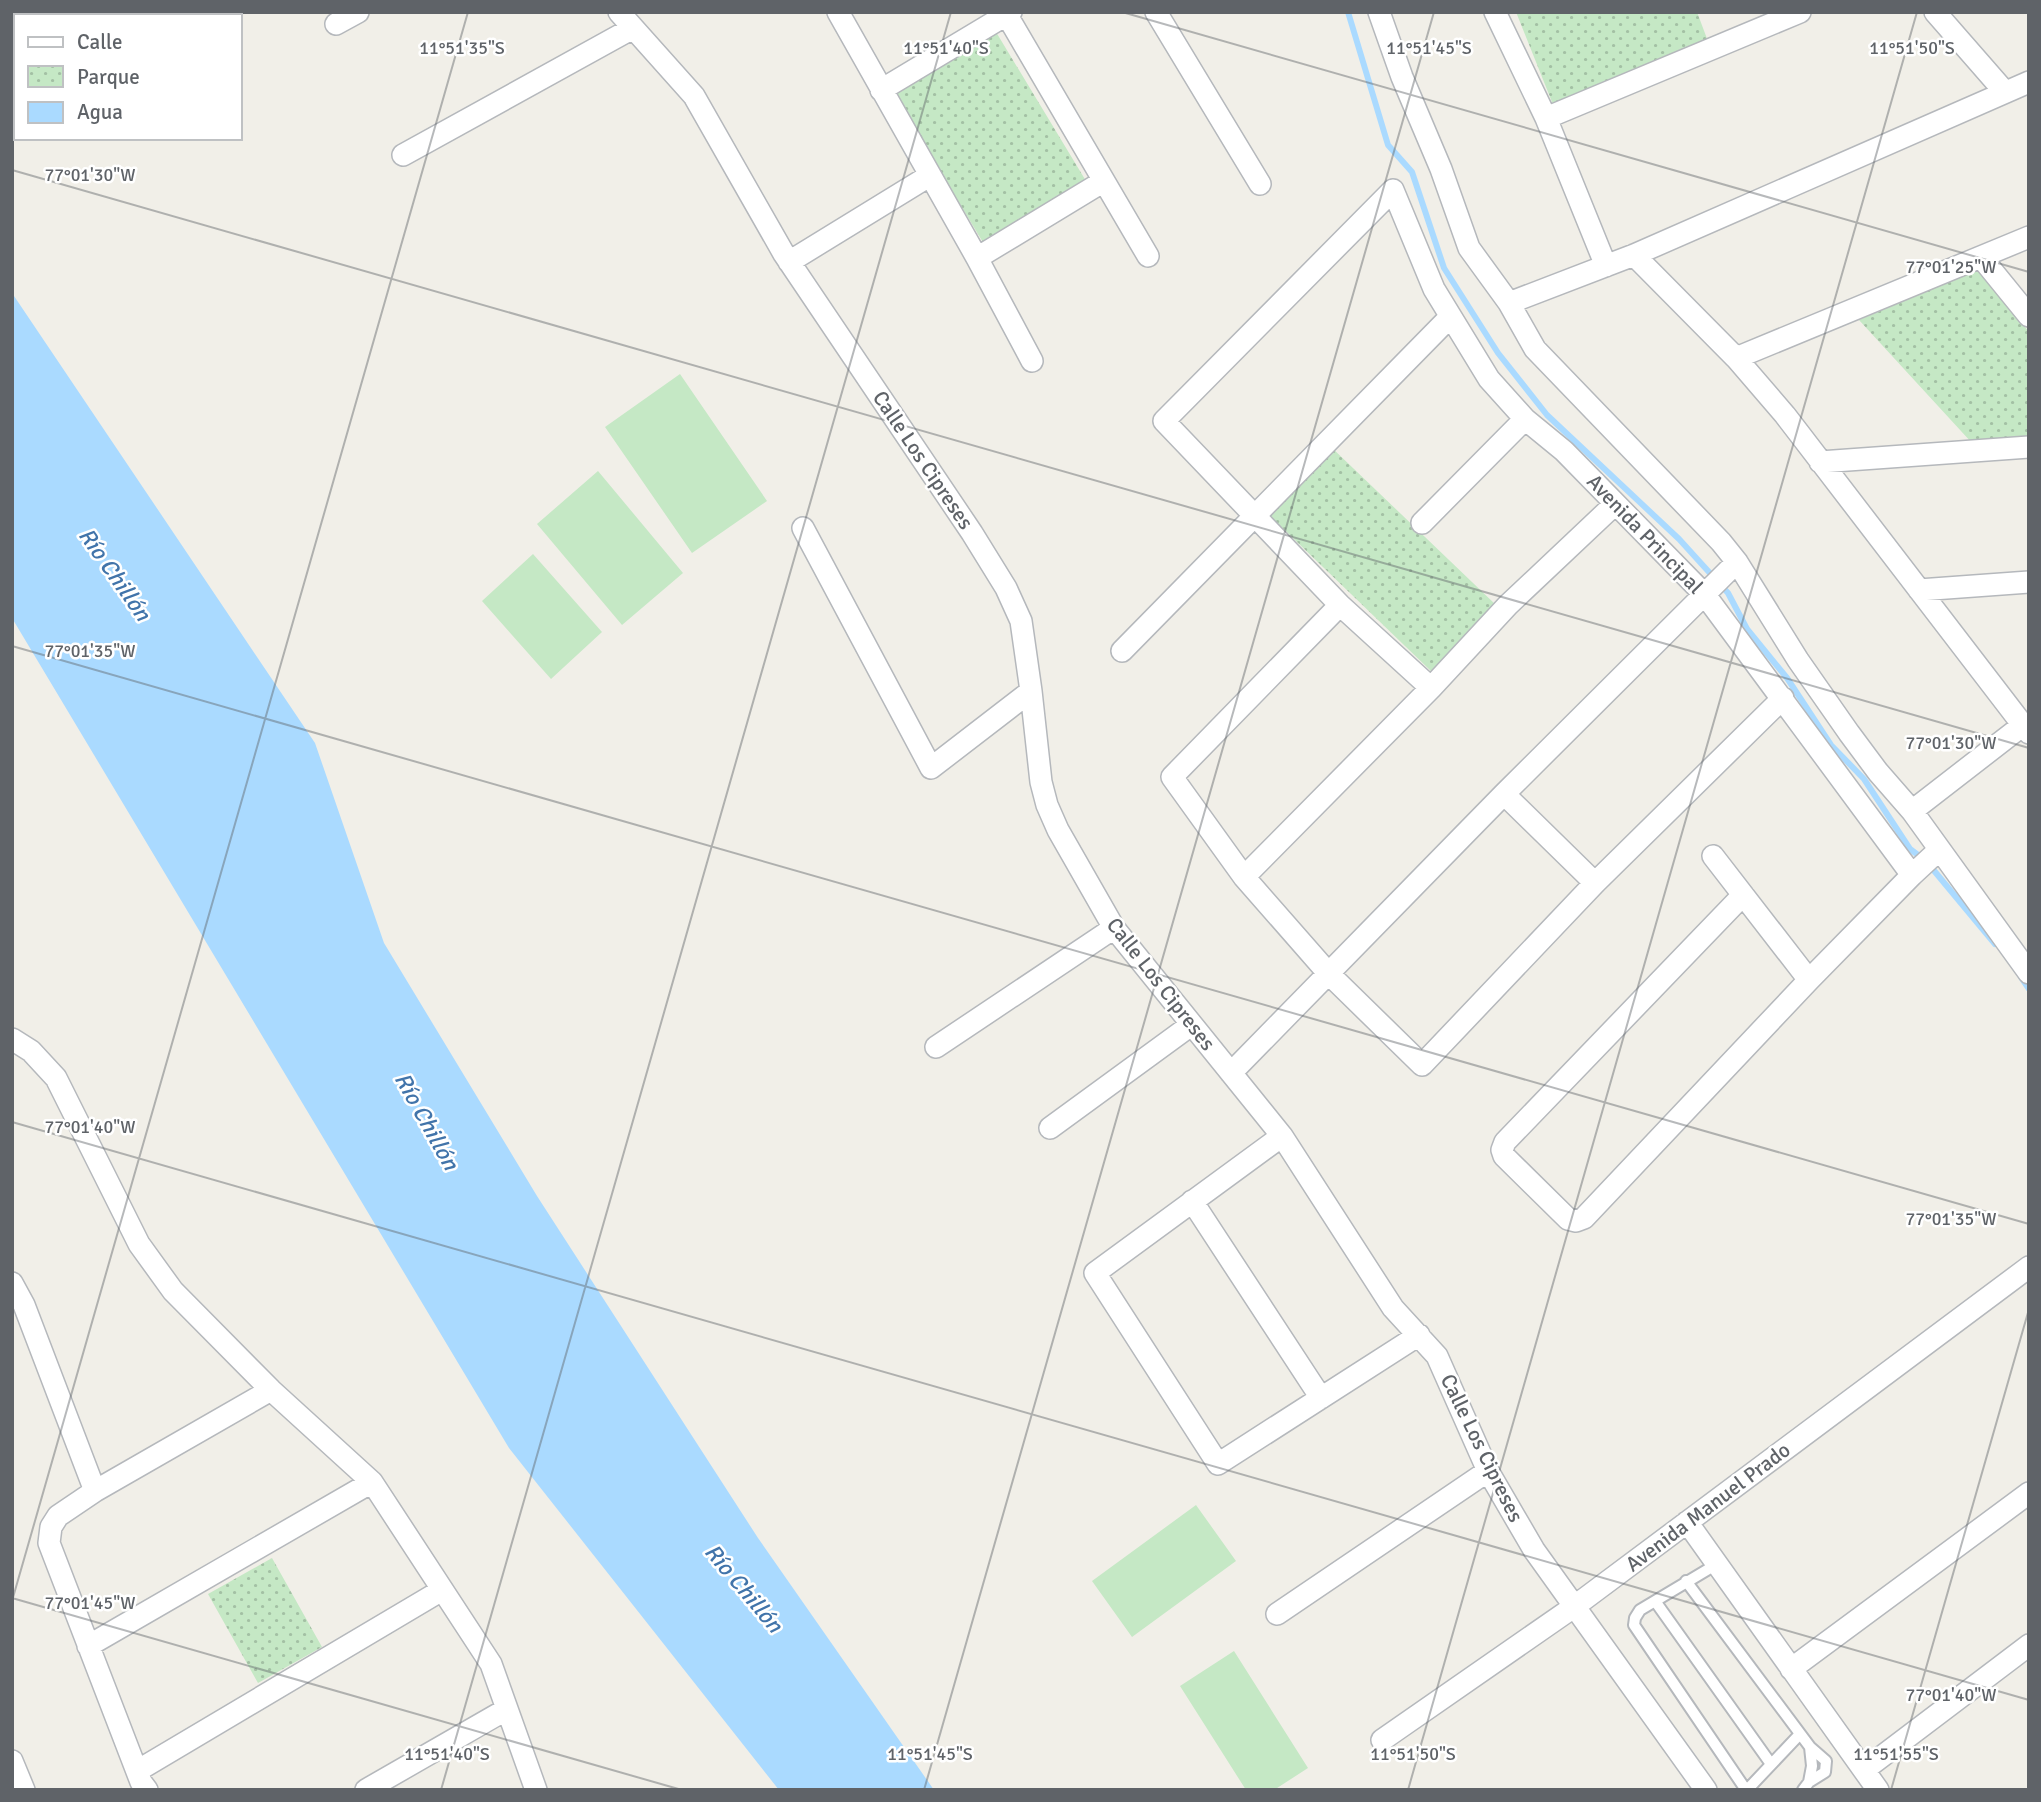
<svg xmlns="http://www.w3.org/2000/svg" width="2041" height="1802" viewBox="0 0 2041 1802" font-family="Signika,sans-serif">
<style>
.grass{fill:#c5e8c5}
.park{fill:url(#park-dots)}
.water{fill:#aadaff}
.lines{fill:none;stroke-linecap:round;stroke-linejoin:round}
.stream{stroke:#aadaff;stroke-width:6}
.lane-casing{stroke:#b5b8bc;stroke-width:14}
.street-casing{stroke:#b5b8bc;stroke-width:24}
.lane{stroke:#fff;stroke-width:10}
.street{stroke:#fff;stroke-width:21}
.ticks{fill:none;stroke:#5f6368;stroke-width:2;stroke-opacity:0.45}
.labels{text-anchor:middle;stroke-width:5;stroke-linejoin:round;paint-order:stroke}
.street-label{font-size:21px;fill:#5f6368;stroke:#fff}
.water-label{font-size:23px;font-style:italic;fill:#4174aa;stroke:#fff}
.ticks-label{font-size:18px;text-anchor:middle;fill:#5f6368;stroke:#fff;stroke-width:5;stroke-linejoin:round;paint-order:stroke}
</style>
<defs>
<pattern id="park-dots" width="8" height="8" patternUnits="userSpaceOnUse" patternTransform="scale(1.75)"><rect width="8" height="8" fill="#c5e8c5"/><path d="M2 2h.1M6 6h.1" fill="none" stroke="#a3c0a4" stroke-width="1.8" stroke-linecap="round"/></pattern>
</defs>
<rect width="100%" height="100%" fill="#f1efe8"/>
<!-- grass -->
<path class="grass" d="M680,374L767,501L692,553L605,427Z
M598,471L683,573L622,625L537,524Z
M533,554L602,632L551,679L482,601Z
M1196,1505L1236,1561L1132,1637L1092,1581Z
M1234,1651L1308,1768L1274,1790H1246L1180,1686Z"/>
<!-- park -->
<path class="park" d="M1516,12H1697L1709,44L1554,107Z
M996,32L1086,181L984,244L894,95Z
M1978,269L2029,332V439L1972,443L1859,320Z
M1330,446L1496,605L1432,672L1267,513Z
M272,1558L322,1647L258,1683L208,1594Z"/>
<!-- water -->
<path class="water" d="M12,293L315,743L384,943L537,1196L758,1538L934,1790H779L509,1448L12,618Z"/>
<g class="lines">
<!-- stream -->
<path class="stream" d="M1348,12L1388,145L1412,172L1444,268L1498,353L1547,415L1679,539L1728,593L1747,629L1787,678L1831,745L1864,779L1910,849L1926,861L1995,944
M2021,977L2029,989"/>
<defs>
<path id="lane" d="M1717,1564L1640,1610L1635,1618L1634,1625L1746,1790
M1686,1581L1810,1747L1826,1761L1825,1772L1809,1782L1803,1790
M1655,1601L1771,1764
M1809,1782L1812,1766L1810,1747
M1747,1790L1800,1734"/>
<path id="street" d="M619,12L694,96L784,254L972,533L1006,588L1021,621L1031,691L1041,782L1047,805L1058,830L1114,928L1282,1136L1393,1308L1437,1356L1488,1471L1534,1550L1706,1790
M838,12L977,258L1032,361
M1005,12L1148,256
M1156,12L1260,184
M1379,12L1402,77L1441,169L1469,248L1509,303L1535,349L1721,542L1737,562L1798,660L1849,733L1878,772L1912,811L2029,973
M1495,12L1546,118L1606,266
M1935,12L2004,91
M336,24L358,12
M881,90L1011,12
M1546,118L1800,12
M403,155L633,28
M1634,255L1736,358L1785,415L2029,733
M1981,257L2029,316
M977,258L1104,181
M789,262L929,176
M1509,303L1634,255L2029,82
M1736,358L2029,237
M1820,462L2029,447
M1422,523L1525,419
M803,528L931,768L1031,691
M1919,590L2029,582
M1340,605L1172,777L1244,877L1329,974L1422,1065L1595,883L1783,698
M1122,651L1450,317
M1431,688L1340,605L1164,421L1393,190L1434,289L1489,379L1525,419L1564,451L1705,595L1912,875
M1504,794L1595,883
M1912,811L2023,725
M1713,856L1809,980
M1244,877L1431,688L1508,605L1615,504
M1743,895L1505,1142L1502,1150L1504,1156L1568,1219L1576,1221L1584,1218L1809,980L1912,875L1939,850
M12,1039L31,1051L56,1078L139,1244L173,1291L271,1390L372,1482L491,1664L536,1790
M936,1047L1114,928
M1231,1073L1504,794L1737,562
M1050,1128L1191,1025
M1282,1136L1095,1273L1218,1464L1419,1335
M1192,1201L1321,1398
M12,1283L24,1305L95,1491
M1687,1522L1878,1790
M1277,1614L1488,1471
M88,1646L372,1482
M1791,1669L2029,1493
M1382,1740L1575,1606L2029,1267
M12,1761L24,1790
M1864,1770L2029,1645
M137,1771L442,1590
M147,1790L141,1782L49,1543L51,1527L58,1516L95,1491L271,1390
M366,1790L507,1709"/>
</defs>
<!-- lane casing -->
<use href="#lane" class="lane-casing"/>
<!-- street casing -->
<use href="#street" class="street-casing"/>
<!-- lane -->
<use href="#lane" class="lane"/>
<!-- street -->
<use href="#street" class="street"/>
</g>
<!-- ticks -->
<path class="ticks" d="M1122,12L2029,272M12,170L2029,748M12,646L2029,1224M12,1122L2029,1700M12,1598L682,1790M12,1601L468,12M441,1790L951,12M924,1790L1434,12M1408,1790L1917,12M1891,1790L2029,1309"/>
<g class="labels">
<!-- street labels -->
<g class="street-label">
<text transform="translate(923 460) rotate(56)" y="7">Calle Los Cipreses</text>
<text transform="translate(1645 534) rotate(46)" y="7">Avenida Principal</text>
<text transform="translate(1161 984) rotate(52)" y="7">Calle Los Cipreses</text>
<text transform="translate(1482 1448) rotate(64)" y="7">Calle Los Cipreses</text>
<text transform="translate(1708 1507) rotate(-37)" y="7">Avenida Manuel Prado</text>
</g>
<!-- water labels -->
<g class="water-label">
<text transform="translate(115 574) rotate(55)" y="8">Río Chillón</text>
<text transform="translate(427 1121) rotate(61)" y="8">Río Chillón</text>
<text transform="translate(744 1588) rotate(50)" y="8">Río Chillón</text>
</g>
</g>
<g class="ticks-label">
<text x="462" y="54">11°51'35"S</text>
<text x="946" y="54">11°51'40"S</text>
<text x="1429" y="54">11°51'45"S</text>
<text x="1912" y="54">11°51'50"S</text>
<text x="90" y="181">77°01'30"W</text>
<text x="1951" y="273">77°01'25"W</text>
<text x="90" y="657">77°01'35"W</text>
<text x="1951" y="749">77°01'30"W</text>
<text x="90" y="1133">77°01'40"W</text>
<text x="1951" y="1225">77°01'35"W</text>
<text x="90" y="1609">77°01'45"W</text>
<text x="1951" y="1701">77°01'40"W</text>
<text x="447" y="1760">11°51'40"S</text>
<text x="930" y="1760">11°51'45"S</text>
<text x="1413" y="1760">11°51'50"S</text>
<text x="1896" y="1760">11°51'55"S</text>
</g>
<!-- border -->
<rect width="2041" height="1802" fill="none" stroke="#5f6368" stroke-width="28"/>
<!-- legend -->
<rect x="14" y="14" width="228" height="126" fill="#ffffff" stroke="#bfc1c3" stroke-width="2"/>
<rect x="28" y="37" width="35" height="10" fill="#ffffff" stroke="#bfc1c3" stroke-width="2"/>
<text x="77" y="49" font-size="21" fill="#5f6368">Calle</text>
<rect x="28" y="66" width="35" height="21" fill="url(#park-dots)" stroke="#bfc1c3" stroke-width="2"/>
<text x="77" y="84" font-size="21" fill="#5f6368">Parque</text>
<rect x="28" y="102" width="35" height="21" fill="#aadaff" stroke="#bfc1c3" stroke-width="2"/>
<text x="77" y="119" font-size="21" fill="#5f6368">Agua</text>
</svg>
